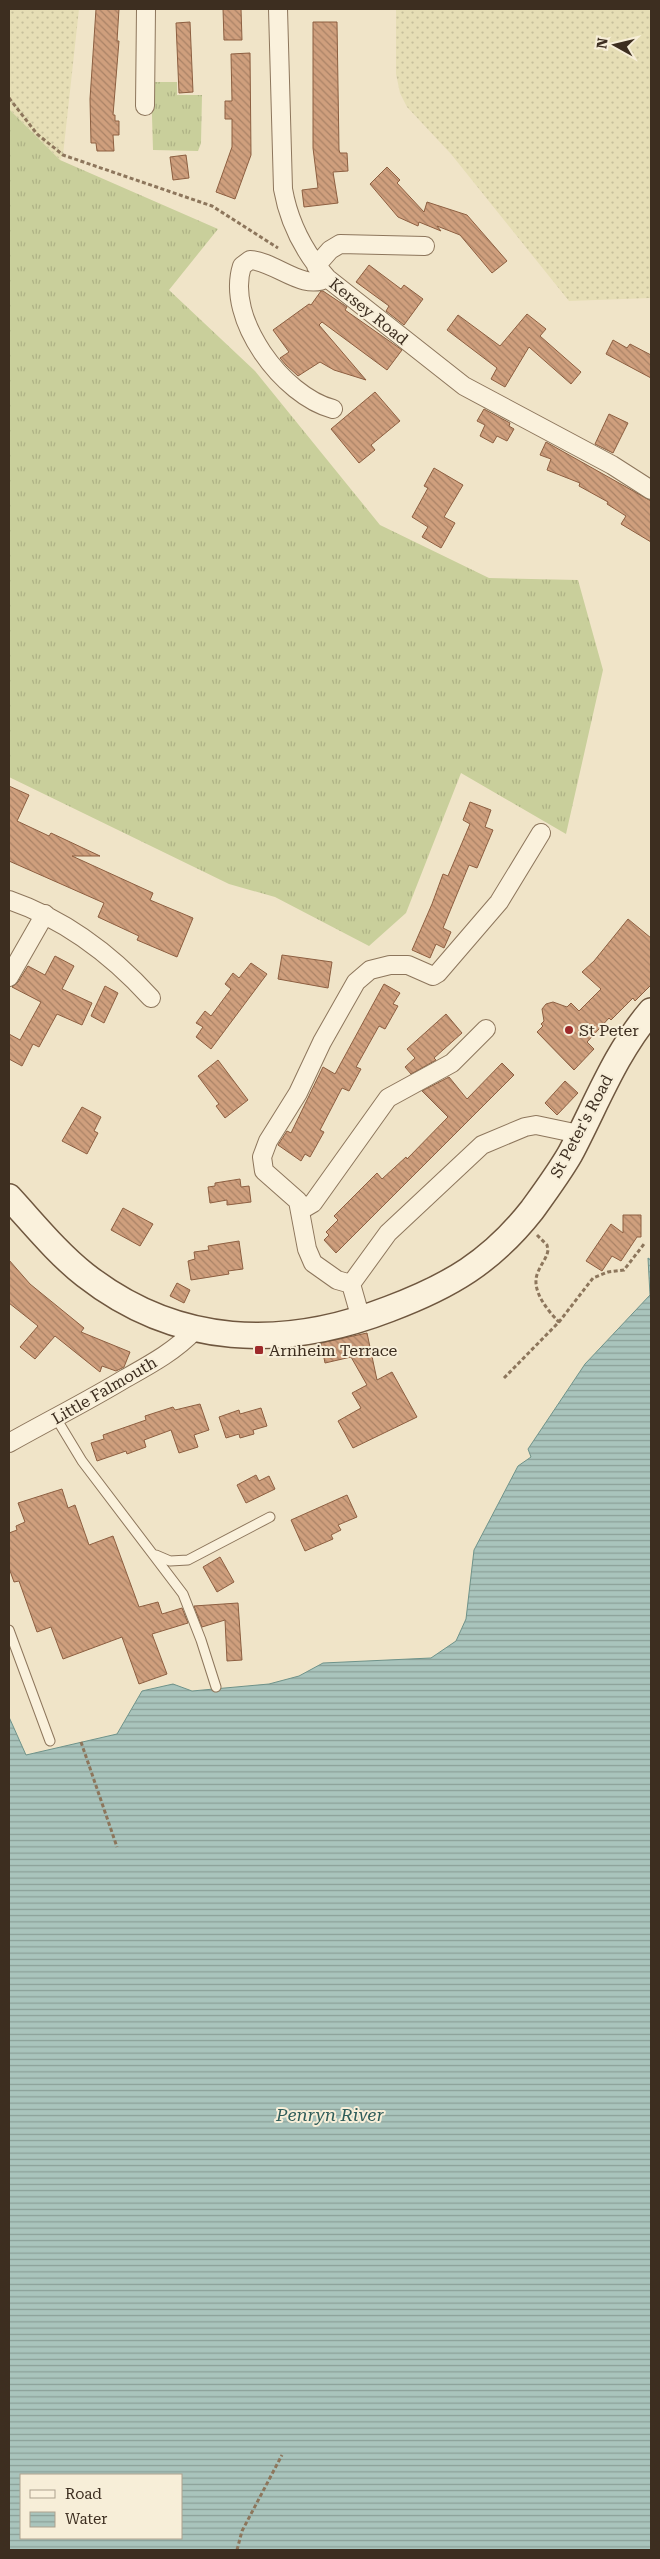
<svg xmlns="http://www.w3.org/2000/svg" width="660" height="2559" viewBox="0 0 660 2559" font-family="'Roboto Serif',serif">
<style>
.farmland{fill:url(#farmland-dots)}
.grass{fill:url(#grass-tufts)}
.water{fill:url(#water-rules);stroke:#6f938a;fill-rule:evenodd}
.building{fill:url(#building-back-hatch);stroke:#8d5f41}
.lines{fill:none;stroke-linecap:round;stroke-linejoin:round}
.lane-casing{stroke:#8d765c;stroke-width:11}
.street-casing{stroke:#8d765c;stroke-width:20}
.secondary-casing{stroke:#6f573f;stroke-width:28}
.path{stroke:#8d765c;stroke-width:3;stroke-dasharray:4 2.5;stroke-linecap:butt}
.lane{stroke:#faf1dc;stroke-width:9}
.street{stroke:#faf1dc;stroke-width:18}
.secondary{stroke:#faf1dc;stroke-width:25}
.poi-dot{fill:#9e2a2b;stroke:#f7eed8;stroke-width:2}
.labels{text-anchor:middle;stroke-width:4;stroke-linejoin:round;paint-order:stroke}
.street-label{font-size:16px;fill:#3d2e20;stroke:#f7eed8}
.poi-label{font-size:16px;fill:#3d2e20;stroke:#f7eed8;text-anchor:start}
.water-label{font-size:18px;font-style:italic;fill:#2f5d5a;stroke:#f7eed8}
</style>
<defs>
<pattern id="farmland-dots" width="8" height="8" patternUnits="userSpaceOnUse" patternTransform="scale(1.25)"><rect width="8" height="8" fill="#e6deb5"/><path d="M2 2h.1M6 6h.1" fill="none" stroke="#c6bf9b" stroke-width="1.8" stroke-linecap="round"/></pattern>
<pattern id="grass-tufts" width="24" height="20" patternUnits="userSpaceOnUse" patternTransform="scale(1.25)"><rect width="24" height="20" fill="#c9cf9b"/><path d="M3 7l-1-3M5 7V3M7 7l1-3M15 17l-1-3M17 17v-4M19 17l1-3" fill="none" stroke="#aeb285"/></pattern>
<pattern id="water-rules" width="6" height="5" patternUnits="userSpaceOnUse" patternTransform="scale(1.25)"><rect width="6" height="5" fill="#a9c4bc"/><path d="M0 2.5h6" fill="none" stroke="#8ba098"/></pattern>
<pattern id="building-back-hatch" width="6" height="6" patternUnits="userSpaceOnUse" patternTransform="scale(1.25)"><rect width="6" height="6" fill="#cf9f7d"/><path d="M-1 5l2 2M0 0l6 6M5-1l2 2" fill="none" stroke="#a98266"/></pattern>
</defs>
<rect width="100%" height="100%" fill="#f0e4c8"/>
<!-- farmland -->
<path class="farmland" d="M9,9H79L63,155L60,160L9,109Z
M396,9H651V298L569,301L451,154L407,107L400,93L396,74Z"/>
<!-- grass -->
<path class="grass" d="M151,82H177V95H202L201,143L198,151L153,150Z
M9,109L60,160L218,229L169,290L255,371L380,525L489,578L578,580L603,670L566,834L461,773L406,913L369,946L275,897L229,884L9,777Z"/>
<!-- water -->
<path class="water" d="M648,1258L651,1260V2550H9V1717L26,1755L117,1734L142,1691L173,1684L192,1691L269,1684L299,1676L323,1663L431,1658L456,1641L466,1619L474,1550L518,1466L531,1457L528,1449L585,1364L650,1295ZM21,2475H181V2538H21Z"/>
<!-- building -->
<path class="building" d="M96,9H119L117,41H119L113,115H115V121H119V135H113L114,151H97L96,143H91L90,99Z
M223,9H241L242,40H224Z
M190,22L193,92L179,93L176,23Z
M313,22H337L339,150L340,153H347L348,171L333,172L338,203L304,207L302,190L318,188L313,148Z
M250,53L251,155L235,199L216,192L232,147V119H225V101H232L231,54Z
M186,155L189,178L173,180L170,157Z
M387,167L400,180L397,183L424,212L427,202L467,215L507,261L492,273L460,235L437,226L441,231L419,222L418,226L398,217L370,184Z
M369,265L401,289L404,285L423,299L404,325L386,311L389,306L356,282Z
M321,291H323L347,307L345,310L402,350L387,370L322,322L319,325L366,380L334,370L320,362L298,376L286,365L280,358L289,352L273,330L309,304L311,305Z
M527,314L546,329L540,336L581,372L571,384L529,347L505,387L491,379L497,368L447,330L458,315L500,346Z
M613,340L627,348L630,344L651,355V378L606,354Z
M375,392L400,421L371,445L375,450L359,463L331,429Z
M484,409L510,423L509,426L514,429L507,441L497,436L493,443L480,436L485,425L477,421Z
M609,414L628,423L613,453L595,444Z
M546,442L651,501V542L621,524L626,516L607,504L608,502L579,486L580,483L547,470L551,459L540,455Z
M434,468L463,485L444,517L455,523L441,548L422,537L428,527L412,517L428,488L424,486Z
M9,786L29,795L17,821L49,836L51,833L100,856H72L153,893L150,900L193,918L177,957L137,940L139,936L98,917L104,903L9,861Z
M470,802L491,810L485,827L493,830L477,868L469,865L443,928L451,932L444,948L436,944L430,958L412,950L432,904L443,874L448,876L470,824L463,820Z
M628,919L651,938V985L635,1001L633,998L611,1020L609,1018L587,1042L594,1049L574,1070L537,1032L543,1026L541,1024L544,1021L542,1009L546,1004L553,1002L567,1007L571,1003L579,1011L601,989L582,972L594,961Z
M282,955L332,962L328,988L278,979Z
M55,956L74,966L62,989L92,1003L82,1025L57,1014L39,1047L33,1044L22,1066L9,1059V1034L20,1040L41,1002L12,987L18,982L28,966L45,975Z
M251,963L267,974L211,1049L196,1037L203,1027L196,1023L205,1011L211,1016L231,989L225,984L233,973L239,978Z
M384,984L400,993L393,1004L398,1006L385,1029L379,1026L356,1067L361,1069L349,1091L342,1088L320,1130L324,1132L310,1157L305,1154L301,1161L278,1145L287,1131L291,1133L323,1067L335,1074Z
M105,986L118,993L104,1023L91,1016Z
M446,1014L462,1033L434,1058L436,1060L411,1074L405,1067L415,1058L407,1049Z
M218,1060L248,1100L225,1118L216,1106L219,1104L198,1076Z
M502,1063L514,1075L336,1253L324,1240L329,1235L326,1232L338,1220L334,1216L377,1173L382,1179L406,1157L407,1159L448,1117L422,1091L449,1077L467,1099Z
M565,1081L578,1093L557,1115L545,1103Z
M82,1107L101,1117L94,1131L98,1133L87,1154L62,1141Z
M240,1179L241,1187L249,1186L251,1202L227,1205V1200L210,1203L208,1187L215,1186V1183Z
M123,1208L153,1224L140,1246L111,1230Z
M623,1215H641V1237H637L621,1261L612,1256L602,1271L586,1261L611,1224L623,1233Z
M239,1241L243,1269L228,1271L229,1274L191,1280L188,1261L195,1259L194,1252L209,1250L208,1246Z
M9,1260L30,1284L84,1328L81,1332L130,1352L124,1367L116,1371L102,1366L100,1372L55,1336L35,1359L20,1347L38,1326L9,1303Z
M177,1283L190,1290L184,1303L170,1296Z
M367,1333L377,1380L392,1372L417,1417L353,1448L338,1421L361,1408L352,1393L367,1385L351,1357L325,1363L321,1343Z
M200,1404L209,1430L194,1435L198,1447L179,1453L171,1430L144,1440L146,1447L127,1454L126,1451L97,1461L91,1443L104,1439L103,1435L146,1420L145,1416L173,1407L175,1410Z
M261,1408L267,1426L253,1430L254,1434L240,1438L239,1434L226,1438L219,1417L239,1410L240,1414Z
M256,1475L259,1481L269,1476L275,1489L246,1503L237,1485Z
M62,1489L68,1508L75,1505L89,1545L113,1536L139,1607L158,1602L162,1614L182,1608L188,1623L152,1634L167,1674L139,1684L122,1637L63,1659L51,1627L37,1632L19,1581L14,1582L9,1568V1533L17,1530L16,1526L25,1522L18,1503Z
M347,1495L357,1517L338,1525L341,1530L331,1535L333,1539L305,1551L291,1520Z
M220,1557L234,1582L217,1592L203,1567Z
M238,1603L242,1660L227,1661L225,1620L202,1627L194,1606Z"/>
<g class="lines">
<defs>
<path id="lane" d="M56,1418L82,1461L183,1594L201,1640L216,1687
M156,1555L170,1561L188,1560L270,1517
M9,1630L50,1741"/>
<path id="street" d="M278,9L283,189C289,223 304,252 327,278L464,386L612,465L651,490
M145,106L146,9
M316,266L330,250L340,244L425,246
M327,278C303,292 275,261 250,260L242,266C225,319 283,396 333,409
M9,900C64,919 112,955 151,998
M9,977L45,914
M301,1210L313,1203L388,1098L452,1063L486,1029
M351,1284L337,1280L313,1263L307,1249L298,1201L264,1171L262,1157L268,1141L298,1093L322,1042L356,982L370,970L390,965H408L433,976L438,973L499,902L541,833
M361,1319L351,1284L388,1233L482,1145L525,1127L536,1125L579,1134
M9,1443C48,1421 88,1401 126,1378C151,1364 175,1351 195,1330"/>
<path id="secondary" d="M9,1197C33,1223 57,1253 85,1275C177,1347 283,1350 389,1309C450,1286 491,1262 532,1210C545,1192 559,1173 570,1154C596,1105 615,1053 651,1011"/>
</defs>
<!-- lane casing -->
<use href="#lane" class="lane-casing"/>
<!-- street casing -->
<use href="#street" class="street-casing"/>
<!-- secondary casing -->
<use href="#secondary" class="secondary-casing"/>
<!-- path -->
<path class="path" d="M9,98L37,134L63,155L212,206L278,248
M537,1235L547,1245L548,1250C547,1258 541,1264 538,1272C530,1289 547,1310 559,1322
M504,1378L559,1322L593,1278L608,1272L624,1270L644,1244
M81,1742L117,1847
M237,2550L242,2531L282,2455"/>
<!-- lane -->
<use href="#lane" class="lane"/>
<!-- street -->
<use href="#street" class="street"/>
<!-- secondary -->
<use href="#secondary" class="secondary"/>
</g>
<!-- markers -->
<g class="poi-dot">
<circle cx="569" cy="1030" r="5"/>
<rect x="254" y="1345" width="10" height="10" rx="2.5"/>
</g>
<g class="labels">
<!-- street labels -->
<g class="street-label">
<text transform="translate(369 311) rotate(39)" y="6">Kersey Road</text>
<text transform="translate(581 1126) rotate(-62)" y="6">St Peter's Road</text>
<text transform="translate(104 1390) rotate(-30)" y="6">Little Falmouth</text>
</g>
<!-- poi labels -->
<g class="poi-label">
<text x="579" y="1036">St Peter</text>
<text x="269" y="1356">Arnheim Terrace</text>
</g>
<!-- water labels -->
<g class="water-label">
<text x="330" y="2121">Penryn River</text>
</g>
</g>
<!-- border -->
<rect width="660" height="2559" fill="none" stroke="#3d2e20" stroke-width="20"/>
<!-- legend -->
<rect x="20" y="2474" width="162" height="65" fill="#f7eed8" stroke="#ada18e"/>
<rect x="30" y="2490" width="25" height="8" fill="#faf1dc" stroke="#ada18e"/>
<text x="65" y="2499" font-size="15" fill="#3d2e20">Road</text>
<rect x="30" y="2512" width="25" height="15" fill="url(#water-rules)" stroke="#ada18e"/>
<text x="65" y="2524" font-size="15" fill="#3d2e20">Water</text>
<!-- north arrow -->
<g transform="translate(615 45) rotate(278)" stroke="#f7eed8" stroke-width="4" paint-order="stroke">
<path d="M0-4L9 19L0 12L-9 19Z" fill="#3d2e20"/>
<text y="-8" font-size="14" font-weight="bold" text-anchor="middle" fill="#3d2e20">N</text>
</g>
</svg>
